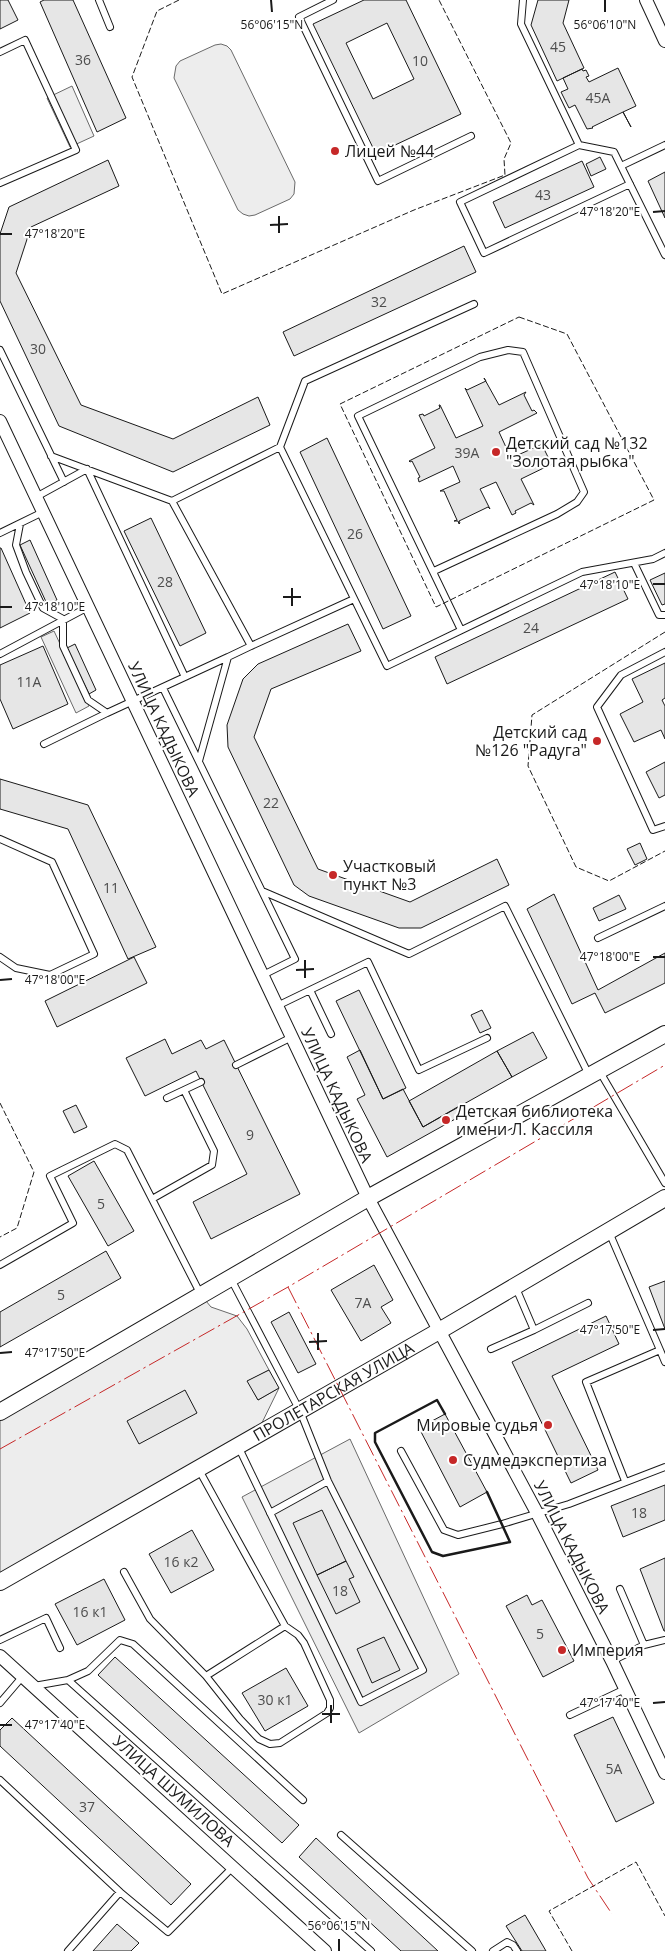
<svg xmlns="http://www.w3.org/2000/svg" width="665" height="1951" viewBox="0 0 665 1951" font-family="'Open Sans',sans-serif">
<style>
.built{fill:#ededed;stroke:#6a6a6a}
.building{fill:#e6e6e6;stroke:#1a1a1a;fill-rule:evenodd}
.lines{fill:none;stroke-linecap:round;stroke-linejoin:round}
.service-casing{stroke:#1a1a1a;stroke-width:8}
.minor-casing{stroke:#1a1a1a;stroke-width:14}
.tertiary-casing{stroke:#1a1a1a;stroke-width:18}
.service{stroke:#fff;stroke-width:6}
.minor{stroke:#fff;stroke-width:12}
.tertiary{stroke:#fff;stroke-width:16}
.fence{stroke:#1a1a1a;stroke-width:1;stroke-dasharray:6 2.5;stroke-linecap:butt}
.wall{stroke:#1a1a1a;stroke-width:2.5}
.power{stroke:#c62828;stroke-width:1;stroke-dasharray:18 4 2.5 4;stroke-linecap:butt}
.ticks{fill:none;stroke:#1a1a1a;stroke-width:2}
.poi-dot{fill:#c62828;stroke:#fff;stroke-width:2}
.labels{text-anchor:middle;stroke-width:4;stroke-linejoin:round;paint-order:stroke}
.number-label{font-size:14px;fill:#4d4d4d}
.poi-label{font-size:16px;fill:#1a1a1a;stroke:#fff;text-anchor:start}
.street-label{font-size:16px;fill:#1a1a1a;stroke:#fff}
.ticks-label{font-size:12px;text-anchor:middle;fill:#1a1a1a;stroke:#fff;stroke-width:4;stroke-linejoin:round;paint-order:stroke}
</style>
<rect width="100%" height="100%" fill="#fff"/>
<!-- built -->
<path class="built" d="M221,44L227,46L231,50L295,182L294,194L290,199L255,215L249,216L243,214L238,210L174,78L176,66L180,61L215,45Z
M72,86L94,136L70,147L47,98Z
M54,631L89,706L76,713L41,637Z
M201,1295L211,1307L237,1316L247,1329L269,1370L248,1381L258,1400L279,1388L255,1437L0,1581V1412Z
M350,1439L459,1674L359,1733L242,1497Z"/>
<!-- building -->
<path class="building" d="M0,0H8L18,20L0,29Z
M44,0H73L126,118L97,132L40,2Z
M364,0H406L461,114L376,154L313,24ZM387,23L414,79L373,99L346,43Z
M538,0H569L563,23L584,68L557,81L531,25Z
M618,68L636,106L623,112L631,127L623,112L592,127L593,128L587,129L575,105L569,108L561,92L568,89L563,78L582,69L583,71L586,70L589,76L586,77L589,82Z
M600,157L606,169L591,176L586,164Z
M108,160L119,186L31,227L16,273L81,405L173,439L258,397L270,425L173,472L59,426L0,301V234L9,207Z
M582,161L594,187L505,228L493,202Z
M665,172V218L648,181Z
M464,246L476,272L294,356L283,332Z
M484,378L499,405L526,392L524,395L532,411L534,410L537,413L499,432L511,458L545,443L542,445L550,461L552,460L554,463L521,479L534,505L531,503L515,511L516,513L512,515L496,482L480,489L490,509L488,507L459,521L460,523L459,524L458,521H454L457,520L444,491H440L460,482L453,466L419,482L418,478L420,477L412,461L410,462L409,461L435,448L419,415L423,414L424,416L440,408L439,405H440L456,438L483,426L465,388L467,390L486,381Z
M327,438L411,616L383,629L300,452Z
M151,518L206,633L180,646L124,531Z
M30,540L57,600L47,604L20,545Z
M1,548L30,613L0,628V548Z
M615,572L628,599L447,684L435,657Z
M665,573V604L662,605L650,580Z
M348,624L361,651L271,689L254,737L318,869L410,902L497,859L509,885L421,928H399L309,896L294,885L228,747L227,725L243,679L258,664Z
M75,644L96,690L89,694L67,648Z
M43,646L68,704L13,729L0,699V665Z
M665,663V698L662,700L665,706V739L661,730L634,742L620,714L643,702L632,679Z
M665,762V795L659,798L646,772Z
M0,779L88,805L156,947L128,959L68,829L0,809Z
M640,843L647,859L635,865L627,849Z
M554,894L598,990L665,953V983L605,1013L595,993L572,1004L527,909Z
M619,895L626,909L599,921L593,908Z
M134,957L147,983L57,1027L45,1001Z
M359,990L406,1088L383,1099L336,1001Z
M482,1010L491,1028L480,1033L471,1015Z
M533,1032L547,1058L512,1077L497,1051Z
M165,1039L172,1054L201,1040L206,1049L224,1040L300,1194L211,1239L193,1202L247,1174L196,1071L145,1096L126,1058Z
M360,1050L383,1099L403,1089L423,1127L461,1105L466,1113L387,1157L357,1099L365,1095L347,1057Z
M497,1051L512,1077L423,1127L409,1101Z
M76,1105L87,1127L74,1133L63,1111Z
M94,1161L134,1231L108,1246L68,1176Z
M106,1251L121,1278L0,1347V1312Z
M374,1265L393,1300L381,1307L391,1323L361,1341L331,1290Z
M665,1281V1329L649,1287Z
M289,1312L316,1364L298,1373L271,1322Z
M606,1316L619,1344L552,1376L598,1470L571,1483L512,1362Z
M269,1370L279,1388L258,1400L247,1381Z
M185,1390L197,1413L139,1444L127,1421Z
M445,1414L487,1492L460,1507L419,1428Z
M665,1485V1520L623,1537L611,1506Z
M322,1510L346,1561L317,1575L293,1523Z
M192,1530L214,1570L171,1593L149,1554Z
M665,1558V1631H664L640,1569Z
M346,1561L354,1577L349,1579L360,1602L336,1614L317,1575Z
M104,1579L125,1620L77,1645L55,1604Z
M527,1595L532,1605L542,1600L574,1661L543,1677L506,1606Z
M384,1637L400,1670L372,1683L357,1649Z
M115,1657L299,1825L282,1843L98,1675Z
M286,1668L308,1706L265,1731L242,1693Z
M613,1717L654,1803L616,1822L574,1735Z
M12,1718L191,1884L171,1905L0,1746V1730Z
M316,1838L438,1951H401L299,1857Z
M525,1915L546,1951H522L506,1926Z
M117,1924L139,1943L131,1951H93Z"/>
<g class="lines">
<defs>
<path id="service" d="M99,0L110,27
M333,0L299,17L378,181L471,136
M523,0L521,24L579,145L614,152L665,255
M0,52L25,40L76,150L0,183
M579,145L460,202L484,253L630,184
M621,166L665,145
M0,350L64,482
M280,447L387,666L582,572L653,559L665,553
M51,456L172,501
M36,497L87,469L185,677
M20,524L16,545L26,572L43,608L63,619V646L88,700L107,713L228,657
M0,533L43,512
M634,563L659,615H665
M434,571L557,514L577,502L584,492L523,352L508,350L480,357L358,416L461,630
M354,599L251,646L172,501L280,447L305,381L474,304
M665,652L621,675L597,707L653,830L665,826
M0,654L88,607
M163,688L295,959L263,975
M44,744L107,713
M199,761L228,657L251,646
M0,839L52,862L94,954L50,975L16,968L0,957
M262,891L409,954L505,906L589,1075
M598,938L665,906
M310,990L331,1034
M277,1006L368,962L419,1070L487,1038
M236,1065L292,1037
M600,1072L665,1183
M167,1098L201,1082
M152,1199L212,1165L214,1151L184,1090
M609,1232L660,1350
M0,1265L73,1223L50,1176L115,1144L127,1150L201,1295
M231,1279L300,1411L328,1481L423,1670L361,1702L238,1446
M516,1288L534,1330
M491,1349L534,1330L588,1303
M401,1451L444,1530L458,1535L502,1524L569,1504L665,1467
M199,1470L285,1626
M625,1481L586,1382L660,1350L665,1362
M270,1513L328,1481
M124,1572L150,1619L206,1676L240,1719L259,1739L270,1744L280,1743L327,1713L330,1708V1700L304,1643L298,1635L285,1626L206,1676
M620,1589L644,1645
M0,1640L46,1618L60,1648
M612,1661L644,1645L665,1640
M68,1680L88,1671L120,1640L133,1644L303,1800
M34,1686L68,1680L371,1951
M0,1703L23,1676
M570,1715L625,1689
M0,1780L120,1892
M341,1835L472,1951
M68,1951L120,1892L168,1932L233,1867
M493,1951L507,1942L513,1945L517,1951"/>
<path id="minor" d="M646,0L665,41
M0,421L368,1198L537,1513L612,1661L665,1773
M0,1656L325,1951"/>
<g id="tertiary">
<path d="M0,1412L368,1198L665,1034"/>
<path id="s1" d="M0,1582L439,1331L665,1198"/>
</g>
</defs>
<!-- service casing -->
<use href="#service" class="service-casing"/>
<!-- minor casing -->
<use href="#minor" class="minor-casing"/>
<!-- tertiary casing -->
<use href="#tertiary" class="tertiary-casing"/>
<!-- service -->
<use href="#service" class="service"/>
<!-- minor -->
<use href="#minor" class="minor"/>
<!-- tertiary -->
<use href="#tertiary" class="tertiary"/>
<!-- fence -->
<path class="fence" d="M179,0L157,11L132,77L222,294L414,210L505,175L504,159L511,143L439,0
M519,317L567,334L654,500L436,607L340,404Z
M665,632L532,715L528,766L576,867L609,881L665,851
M0,1103L34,1172L17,1228L0,1237
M572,1951L549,1911L636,1862L665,1916"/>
<!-- wall -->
<path class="wall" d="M445,1414L437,1400L375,1433V1442L432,1552L443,1556L510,1542L487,1492"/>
<!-- power -->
<path class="power" d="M288,1287L588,1878L612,1914
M0,1449L288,1287L665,1065"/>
</g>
<!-- ticks -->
<path class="ticks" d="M271,0L272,12M605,0V12M653,212L665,211M279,216V233M270,225L288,224M0,234H12M653,584H665M292,588V606M283,597H301M0,607H12M653,957H665M305,960V978M296,970L314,969M0,980L12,979M653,1330L665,1329M318,1333V1350M309,1342L327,1341M0,1353L12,1352M653,1703L665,1702M331,1705V1723M322,1714H340M0,1725H12M339,1939V1951"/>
<!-- markers -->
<g class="poi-dot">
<circle cx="335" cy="151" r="5"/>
<circle cx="496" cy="452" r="5"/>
<circle cx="597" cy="741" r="5"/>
<circle cx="333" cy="875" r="5"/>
<circle cx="446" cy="1120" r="5"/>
<circle cx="548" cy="1425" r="5"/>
<circle cx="453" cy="1460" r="5"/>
<circle cx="562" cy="1650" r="5"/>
</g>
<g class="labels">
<!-- number labels -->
<g class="number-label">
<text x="558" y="52">45</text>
<text x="83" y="65">36</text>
<text x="420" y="66">10</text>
<text x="598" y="103">45А</text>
<text x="543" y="200">43</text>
<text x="379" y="307">32</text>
<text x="38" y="354">30</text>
<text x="467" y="458">39А</text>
<text x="355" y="539">26</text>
<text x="165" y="587">28</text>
<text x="531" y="633">24</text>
<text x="29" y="687">11А</text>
<text x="271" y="808">22</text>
<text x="111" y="893">11</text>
<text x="250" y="1140">9</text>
<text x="101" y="1209">5</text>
<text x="61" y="1300">5</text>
<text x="363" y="1308">7А</text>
<text x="639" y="1518">18</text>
<text x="181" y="1567">16 к2</text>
<text x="340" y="1596">18</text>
<text x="90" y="1617">16 к1</text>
<text x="540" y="1639">5</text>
<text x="275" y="1705">30 к1</text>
<text x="614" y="1774">5А</text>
<text x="87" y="1812">37</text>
</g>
<!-- poi labels -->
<g class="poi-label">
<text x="345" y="157">Лицей №44</text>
<text x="506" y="449">Детский сад №132<tspan x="506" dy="18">"Золотая рыбка"</tspan></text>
<text x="587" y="738" text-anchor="end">Детский сад<tspan x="587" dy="18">№126 "Радуга"</tspan></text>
<text x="343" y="872">Участковый<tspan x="343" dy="18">пункт №3</tspan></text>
<text x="456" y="1117">Детская библиотека<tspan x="456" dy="18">имени Л. Кассиля</tspan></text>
<text x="538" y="1431" text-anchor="end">Мировые судья</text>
<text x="463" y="1466">Судмедэкспертиза</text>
<text x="572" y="1656">Империя</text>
</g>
<!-- street labels -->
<g class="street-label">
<text transform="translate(164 729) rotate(65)" y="6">УЛИЦА КАДЫКОВА</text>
<text transform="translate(337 1095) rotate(65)" y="6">УЛИЦА КАДЫКОВА</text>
<text dy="6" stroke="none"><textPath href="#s1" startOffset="384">ПРОЛЕТАРСКАЯ УЛИЦА</textPath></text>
<text transform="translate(572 1547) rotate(63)" y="6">УЛИЦА КАДЫКОВА</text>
<text transform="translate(174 1791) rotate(42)" y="6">УЛИЦА ШУМИЛОВА</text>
</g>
</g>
<g class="ticks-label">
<text x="272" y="29">56°06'15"N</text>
<text x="605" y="29">56°06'10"N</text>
<text x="610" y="216">47°18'20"E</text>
<text x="55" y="238">47°18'20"E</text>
<text x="610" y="589">47°18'10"E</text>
<text x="55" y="611">47°18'10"E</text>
<text x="610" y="961">47°18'00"E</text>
<text x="55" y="984">47°18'00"E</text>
<text x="610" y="1334">47°17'50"E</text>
<text x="55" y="1357">47°17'50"E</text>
<text x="610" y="1707">47°17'40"E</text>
<text x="55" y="1729">47°17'40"E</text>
<text x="339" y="1930">56°06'15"N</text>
</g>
</svg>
